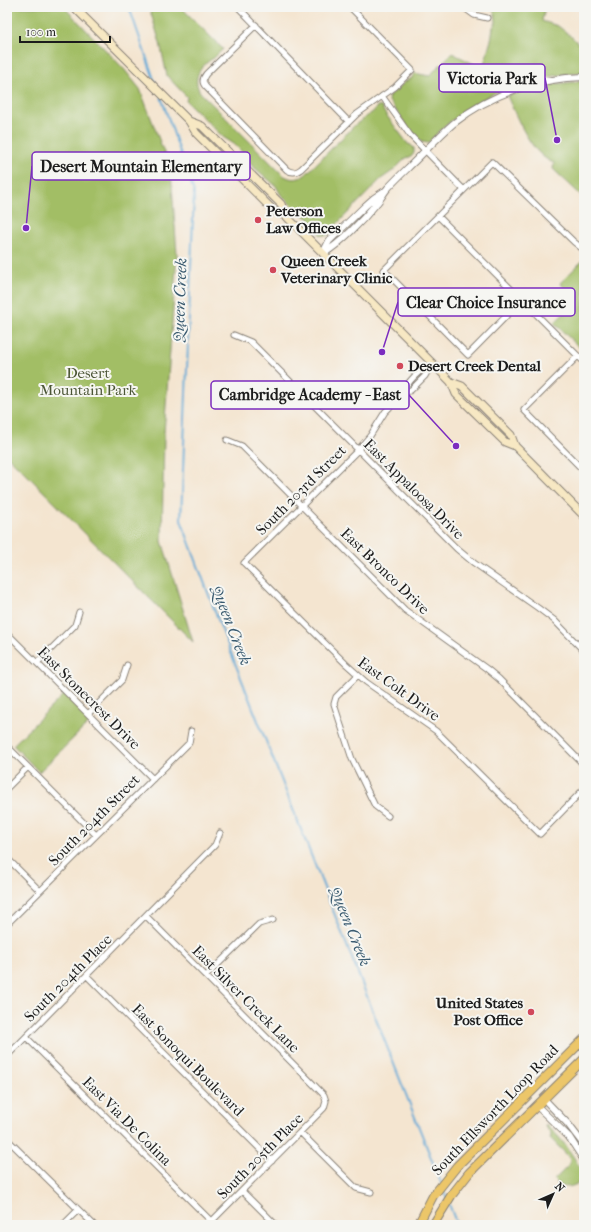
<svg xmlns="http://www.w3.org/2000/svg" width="591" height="1232" viewBox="0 0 591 1232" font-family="'IM FELL French Canon',serif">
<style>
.green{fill:#a2be65;stroke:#5f6d40}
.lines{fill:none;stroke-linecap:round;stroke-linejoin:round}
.stream{stroke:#5ea8d6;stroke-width:2}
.minor-casing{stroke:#888076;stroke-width:7}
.tertiary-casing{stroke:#888076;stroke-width:8}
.secondary-casing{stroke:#888076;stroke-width:9}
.primary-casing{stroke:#888076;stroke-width:10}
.minor{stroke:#fff;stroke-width:5}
.tertiary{stroke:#fff;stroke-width:6}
.secondary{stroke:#f7e8c3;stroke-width:7}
.primary{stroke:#ecc669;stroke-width:8}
.poi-dot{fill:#d1495b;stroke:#f6f6f2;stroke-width:1.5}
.labels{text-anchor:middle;stroke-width:4;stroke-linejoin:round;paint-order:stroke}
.poi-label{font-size:15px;font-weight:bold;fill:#1c1c1c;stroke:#f6f6f2;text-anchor:start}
.park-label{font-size:15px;fill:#4b5536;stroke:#f6f6f2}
.street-label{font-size:15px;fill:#1c1c1c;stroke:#f6f6f2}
.water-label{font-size:16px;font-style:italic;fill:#3a5b70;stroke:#f6f6f2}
.leader{fill:none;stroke:#7b2cbf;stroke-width:1.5}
.callout-dot{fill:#7b2cbf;stroke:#f6f6f2;stroke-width:1.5}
.callout{fill:#f6f6f2;stroke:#7b2cbf;stroke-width:1.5}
.callout-label{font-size:16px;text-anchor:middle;font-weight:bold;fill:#1c1c1c}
</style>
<rect width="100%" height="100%" fill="#f6f6f2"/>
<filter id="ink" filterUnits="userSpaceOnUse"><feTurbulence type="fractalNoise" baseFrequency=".025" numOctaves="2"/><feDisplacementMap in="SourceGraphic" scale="8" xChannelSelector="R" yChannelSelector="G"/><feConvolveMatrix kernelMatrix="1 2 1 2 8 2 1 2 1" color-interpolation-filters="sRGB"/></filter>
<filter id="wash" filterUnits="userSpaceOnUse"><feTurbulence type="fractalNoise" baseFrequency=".012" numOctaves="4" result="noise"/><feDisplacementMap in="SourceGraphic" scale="16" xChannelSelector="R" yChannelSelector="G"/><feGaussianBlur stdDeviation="0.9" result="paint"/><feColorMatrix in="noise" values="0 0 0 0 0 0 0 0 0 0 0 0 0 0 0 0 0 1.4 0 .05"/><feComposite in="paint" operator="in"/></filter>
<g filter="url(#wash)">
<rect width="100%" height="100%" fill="#f4e5d0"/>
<!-- green -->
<path class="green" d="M7,7H64L124,69L140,89L171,171L177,254L164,433L162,541L193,642L18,466H17L7,456Z
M149,7H181L223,49C220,52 217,55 214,58C212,59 210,60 209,61C198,69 193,80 200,92L283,175C291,180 297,180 305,175L355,125L374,111L377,106L382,107L384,112L408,144L411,145L414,148V153L411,157L406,158L394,170L381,179L336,225L334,230L328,235H321L318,232L314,224L308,218L296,210L281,195L276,186L249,163L242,152L234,144L223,137L186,101L187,97L167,76L160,43Z
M477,7H545L542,21L558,26L571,36L584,49V73C568,73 551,76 535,80C526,82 517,84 508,87C478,99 450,119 428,143L421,142L412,133L389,101L388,97L406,81L412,78L414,73L429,76L452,53L478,66L484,64L491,40L493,27L496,23C496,15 494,6 484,8C480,8 478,10 474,10Z
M584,81V198L553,169L554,163C531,155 517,117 507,96L545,85Z
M584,259V346L581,349L554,323L577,301L560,283Z
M64,694L91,721L39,772L13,745Z
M546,1125C563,1139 574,1156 584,1175L582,1179L583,1181C571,1187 565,1191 554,1180L568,1166L570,1162L569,1157L550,1138L551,1136V1133L545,1127Z"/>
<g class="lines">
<!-- stream -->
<path class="stream" d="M129,7L156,85
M161,97L194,192L181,520L220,625L441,1183
M442,1187L447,1198
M449,1204L457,1225"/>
</g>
</g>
<g filter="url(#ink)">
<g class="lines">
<defs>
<path id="minor" d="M238,7L349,122
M463,7L474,15L487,18
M256,25L206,74C202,79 202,83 206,87L287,170C292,173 296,173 301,169L357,114L395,87L412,70L350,7
M382,96L410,135L464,190
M438,216L584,362
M522,300L468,355L384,270L492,162L574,242L584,250
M234,335L251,342L457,549L474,563L538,608L554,620L584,651
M578,356L524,410L584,471
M432,363L425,376L411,390L402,395L385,412L370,436L358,450L244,563L346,664L366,682L436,731L540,834L584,789
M402,395C408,380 418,372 432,363
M227,440L242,446L405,610L487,669L499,679L584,765
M8,634L153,779
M37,663L75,625L79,612
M358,675L336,697L334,704L352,759L375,806L388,816
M88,714L122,680L127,665
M7,746L96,835
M7,788L28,767
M7,858L40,891
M146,916L324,1095L326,1101L324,1108L208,1225
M7,924L189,743L191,731
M87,976L272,1161
M206,976L259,924L273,920
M26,1037L212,1222
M7,1056L215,845L220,833
M300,1132L356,1188L371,1192
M7,1139L94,1225
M242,1191L276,1225
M63,1225L78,1210"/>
<path id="tertiary" d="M323,253L329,241L365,206L374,198L383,192
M323,254C341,243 363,220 376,204C380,200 383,194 387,189C396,179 407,169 417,159C429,147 441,134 454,123C491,94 537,78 584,77
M544,1099L568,1124L584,1145
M537,1106L569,1137L584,1160"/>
<path id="secondary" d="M74,7L189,121L196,133L275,212L286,216
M189,121L202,126L281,204L286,216L451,382L456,394L505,442L515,446
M451,382L462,386L511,435L515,446L584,516"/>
<path id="primary" d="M418,1225L433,1196L457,1166L584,1039
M433,1225L451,1196L469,1173L584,1059"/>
</defs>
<!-- minor casing -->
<use href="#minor" class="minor-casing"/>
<!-- tertiary casing -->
<use href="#tertiary" class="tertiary-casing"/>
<!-- secondary casing -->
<use href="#secondary" class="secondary-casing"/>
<!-- primary casing -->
<use href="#primary" class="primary-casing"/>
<!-- minor -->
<use href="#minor" class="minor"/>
<!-- tertiary -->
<use href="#tertiary" class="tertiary"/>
<!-- secondary -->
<use href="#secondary" class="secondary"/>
<!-- primary -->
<use href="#primary" class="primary"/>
</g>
</g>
<!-- markers -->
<g class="poi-dot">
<circle cx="258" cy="220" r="4"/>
<circle cx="273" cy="270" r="4"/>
<circle cx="400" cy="366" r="4"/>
<circle cx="531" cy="1012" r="4"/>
</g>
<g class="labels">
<!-- poi labels -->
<g class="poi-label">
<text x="266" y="216">Peterson<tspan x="266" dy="17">Law Offices</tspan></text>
<text x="281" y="266">Queen Creek<tspan x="281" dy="17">Veterinary Clinic</tspan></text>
<text x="408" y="371">Desert Creek Dental</text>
<text x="523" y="1008" text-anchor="end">United States<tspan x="523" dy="17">Post Office</tspan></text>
</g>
<!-- park labels -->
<g class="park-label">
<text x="88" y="378">Desert<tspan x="88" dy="17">Mountain Park</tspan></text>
</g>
<!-- street labels -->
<g class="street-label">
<text transform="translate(414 489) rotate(45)" y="5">East Appaloosa Drive</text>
<text transform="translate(301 490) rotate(-45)" y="5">South 203rd Street</text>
<text transform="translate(385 571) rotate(44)" y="5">East Bronco Drive</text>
<text transform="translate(399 689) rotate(36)" y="5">East Colt Drive</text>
<text transform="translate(89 698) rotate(45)" y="5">East Stonecrest Drive</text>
<text transform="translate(94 820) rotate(-45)" y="5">South 204th Street</text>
<text transform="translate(68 978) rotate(-45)" y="5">South 204th Place</text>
<text transform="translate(246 999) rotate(45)" y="5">East Silver Creek Lane</text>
<text transform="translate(188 1060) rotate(45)" y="5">East Sonoqui Boulevard</text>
<text transform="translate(495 1110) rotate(-46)" y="5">South Ellsworth Loop Road</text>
<text transform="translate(127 1121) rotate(45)" y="5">East Via De Colina</text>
<text transform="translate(260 1156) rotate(-45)" y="5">South 205th Place</text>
</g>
<!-- water labels -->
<g class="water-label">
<text transform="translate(179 300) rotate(-88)" y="6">Queen Creek</text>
<text transform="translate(232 625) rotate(69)" y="6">Queen Creek</text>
<text transform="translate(351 926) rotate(68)" y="6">Queen Creek</text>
</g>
</g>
<!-- callouts -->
<path class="leader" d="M557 140L545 78M26 228L32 166M382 352L398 302M456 446L409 395"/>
<g class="callout-dot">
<circle cx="557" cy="140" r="4"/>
<circle cx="26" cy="228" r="4"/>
<circle cx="382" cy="352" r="4"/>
<circle cx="456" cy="446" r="4"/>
</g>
<g class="callout">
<rect x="439" y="64" width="106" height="28" rx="4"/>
<rect x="32" y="152" width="218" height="28" rx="4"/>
<rect x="398" y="288" width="177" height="28" rx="4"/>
<rect x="211" y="381" width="198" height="28" rx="4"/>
</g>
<g class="callout-label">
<text x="492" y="84">Victoria Park</text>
<text x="141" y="172">Desert Mountain Elementary</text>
<text x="486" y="308">Clear Choice Insurance</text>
<text x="310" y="400">Cambridge Academy - East</text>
</g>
<!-- margin -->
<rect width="591" height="1232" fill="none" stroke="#f6f6f2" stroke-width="24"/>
<!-- north arrow -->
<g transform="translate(553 1194) rotate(45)" stroke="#f6f6f2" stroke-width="3" paint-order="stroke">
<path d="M0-3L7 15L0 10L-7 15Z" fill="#1c1c1c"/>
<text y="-6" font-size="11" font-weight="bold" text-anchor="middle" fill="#1c1c1c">N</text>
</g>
<!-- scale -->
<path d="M20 36v6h90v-6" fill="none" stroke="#1c1c1c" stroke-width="2"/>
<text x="26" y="36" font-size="12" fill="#1c1c1c" stroke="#f6f6f2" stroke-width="3" paint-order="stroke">100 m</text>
</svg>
